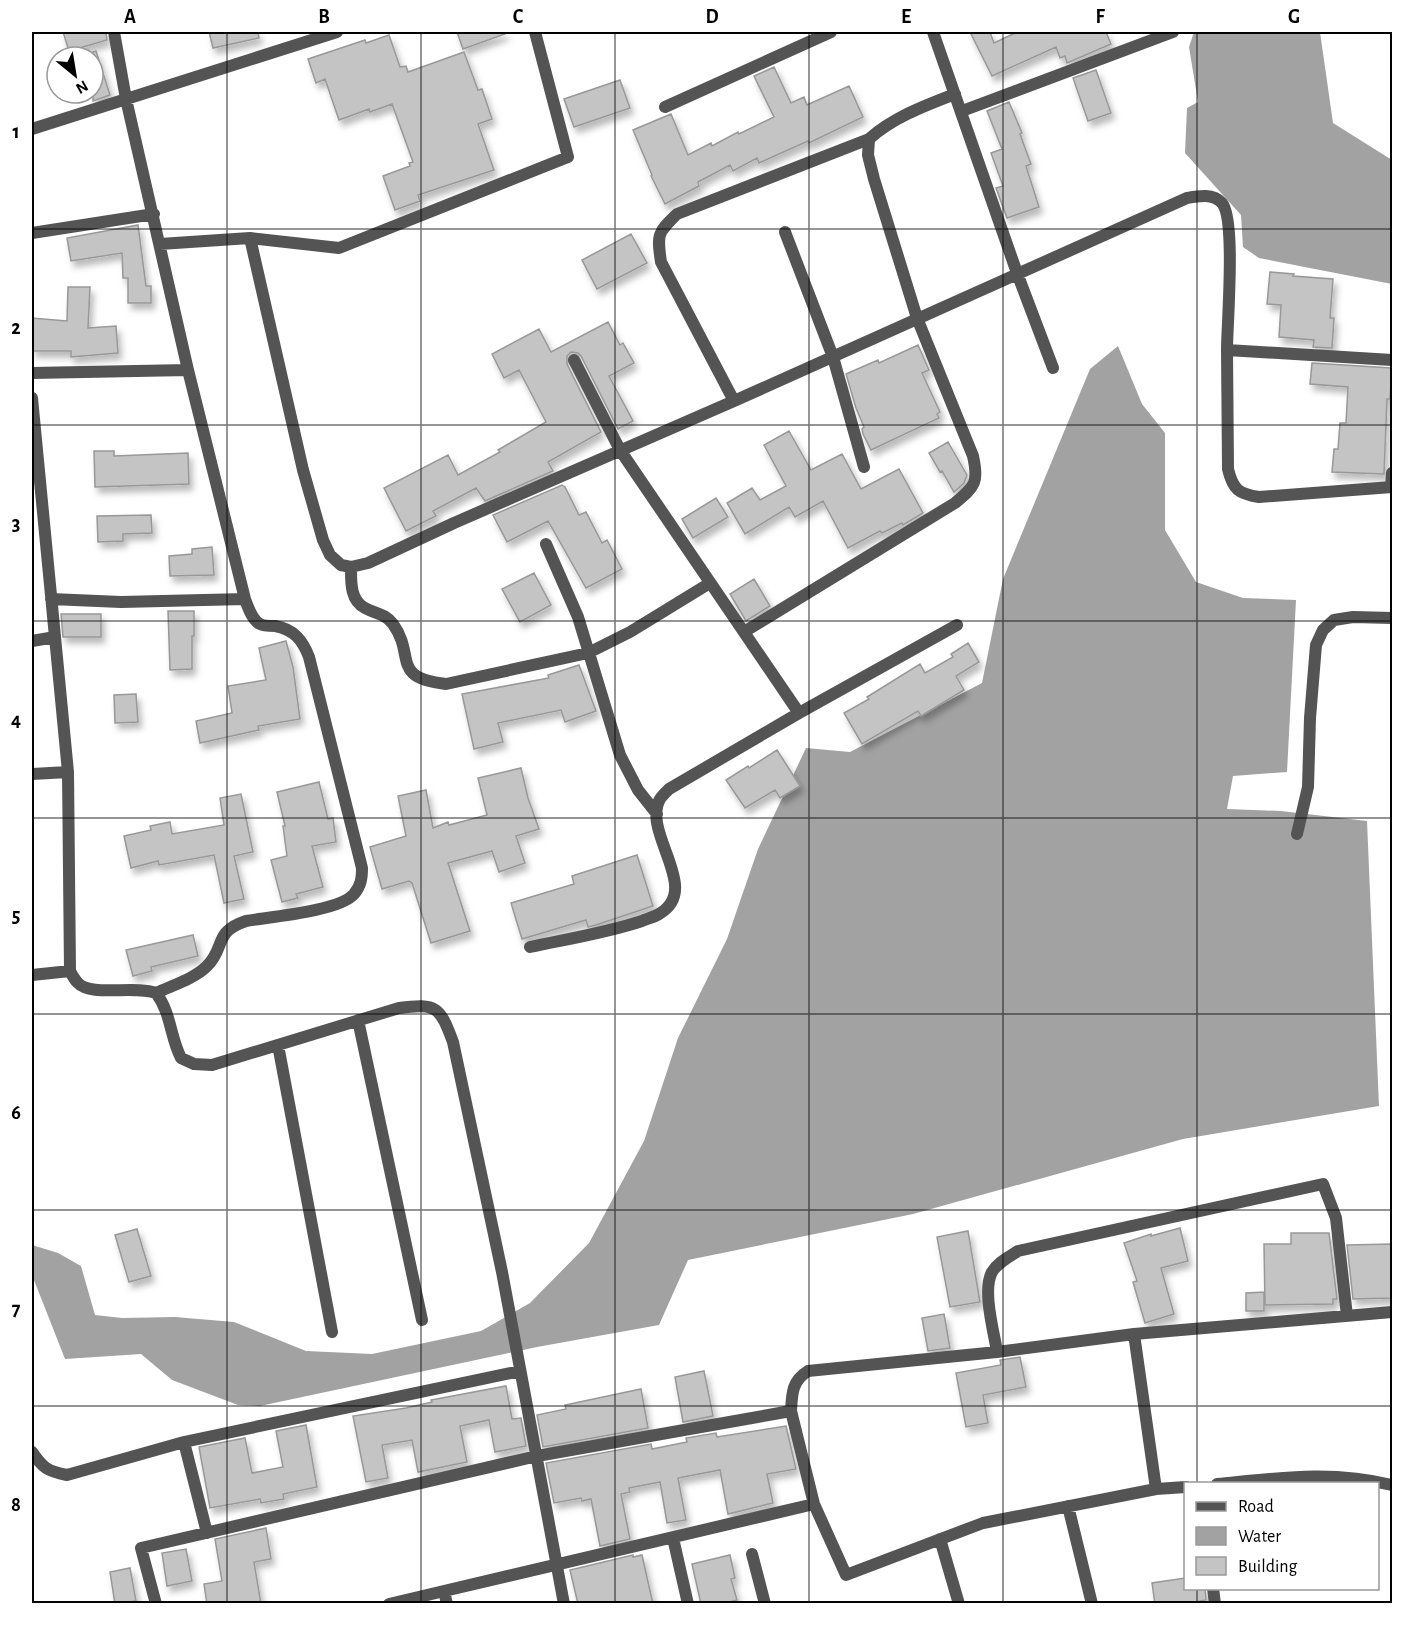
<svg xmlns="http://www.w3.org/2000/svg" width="1424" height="1635" viewBox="0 0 1424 1635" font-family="'Alegreya Sans',sans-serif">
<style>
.water{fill:#a2a2a2}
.building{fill:#c4c4c4;stroke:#989898;stroke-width:1.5;filter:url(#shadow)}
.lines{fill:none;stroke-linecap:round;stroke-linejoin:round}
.street{stroke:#545454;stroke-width:12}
.grid{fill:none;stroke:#000;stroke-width:1.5;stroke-opacity:0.55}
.neatline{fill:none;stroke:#000;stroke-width:2}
.grid-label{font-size:20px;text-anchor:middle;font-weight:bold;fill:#000}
</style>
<defs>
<filter id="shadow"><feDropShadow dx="3.5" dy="6" stdDeviation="3" flood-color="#0004"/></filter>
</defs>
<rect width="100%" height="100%" fill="#fff"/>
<!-- water -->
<path class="water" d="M1194,32H1320L1333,123L1392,160V284L1259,258L1243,247L1241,215L1185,153L1187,108L1198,102L1189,47Z
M1118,346L1142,404L1165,433V530L1196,582L1243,598L1296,600L1287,772L1233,776L1227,809L1281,811L1367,821L1379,1106L1183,1139L913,1214L688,1260L659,1325L537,1347L260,1406L238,1405L172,1380L141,1354L65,1359L32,1275V1245L58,1253L81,1266L95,1315L122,1318L175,1317L234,1322L306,1351L372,1354L481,1331L530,1303L589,1243L644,1141L678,1038L727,939L758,849L806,748L850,752L982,683L1003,579L1090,369Z"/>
<!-- building -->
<path class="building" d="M63,32H106L107,40L69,51Z
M209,32H258L259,38L213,48Z
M457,32H505V34L463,49Z
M970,32H990L994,43L1017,32H1106L1111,44L1067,63L1065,56L1060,58L1056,47L992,76Z
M389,35L400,67L406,66L408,72L464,52L478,90L482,89L492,119L478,124L494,170L418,195L420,201L395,210L383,176L410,166L409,163L413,162L392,104L370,112L369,109L339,120L325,79L316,83L308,59L365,40L366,43Z
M96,51L110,95L93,101V52Z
M774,67L791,103L804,97L807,105L849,86L863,117L809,143L808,141L759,163L757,158L733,171L730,165L698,182L699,186L665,204L651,176L652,175L633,130L671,114L688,155L711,143L712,146L738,132L739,134L774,117L754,76Z
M1096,70L1111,113L1088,121L1073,78Z
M620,80L630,108L574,127L564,99Z
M1009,102L1022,133L1020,134L1031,164L1026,166L1039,207L1007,218L996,188L1003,186L991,153L1002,149L987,111Z
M138,225L146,286H151V303H128V278H123L122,253L71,261L67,238Z
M631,234L647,263L597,289L582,260Z
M1270,272L1294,274L1293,276L1333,279L1330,318H1334L1332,348L1313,347L1314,340L1279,337L1281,305L1267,304Z
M68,287H90L88,328L116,326L118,353L71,357V351H32V318L67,321Z
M608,322L620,345L623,343L634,363L609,376L633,421L618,429L581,356L578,353L571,352L567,356V364L601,432L548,462L553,471L485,501L476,488L433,511L436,516L406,531L384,488L448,455L458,475L500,452L498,450L546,422L519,370L504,378L492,354L539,329L551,352Z
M918,345L929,370L922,373L940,412L937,414L939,418L871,450L863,434L862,429L864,427L856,408L846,374L878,360L879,363Z
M1312,363L1392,368L1390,399H1387L1384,474L1332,472L1334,449H1338L1340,423H1346L1348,387L1310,384Z
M789,431L811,470L842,454L861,489L899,469L923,513L903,525L902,523L882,533L880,531L848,548L823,501L795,517L789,507L745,534L727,503L752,488L760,500L786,486L764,445Z
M948,442L967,475L964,483L954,492L942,471L940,472L929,453Z
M94,451H114V456L188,453L189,484L95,487Z
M562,485L565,487L579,515L586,512L602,543L607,540L622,569L586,588L548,521L507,542L493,515Z
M716,498L728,517L693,538L682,519Z
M151,515L152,533L123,534V541L98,542L97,516Z
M212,547L214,575L170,576L169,556L192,554V549Z
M534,573L551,605L520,622L502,589Z
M754,579L770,606L746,621L730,594Z
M168,611H194V636H192V669L170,670Z
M61,614H101V637H63Z
M286,641L293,667L300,719L258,726L259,730L200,743L196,721L232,713L228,686L266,680L259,648Z
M968,643L979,662L956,676L964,690L921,716L918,711L862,744L844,713L869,699L867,697L920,664L925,673L953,657L951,654Z
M579,665L596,711L565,722L561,710L498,723L503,742L474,749L462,694L549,678L548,675Z
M136,694L138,722L115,723L114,695Z
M777,750L800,786L780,798L775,790L745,808L726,780L748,766L749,768Z
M521,768L528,798L539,829L516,836L525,863L499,872L492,851L448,863L470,931L431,943L412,883L409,881L382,889L370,847L406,836L398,796L426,790L433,828L448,822L449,825L487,815L478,778Z
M319,782L328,819L333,818L336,842L312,846L323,887L296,894L298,898L282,902L271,860L287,856L283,826H285L277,792Z
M241,794L253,852L234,856L244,899L224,903L214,855L159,865L158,861L131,868L124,836L151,830L150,826L170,822L172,834L224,825L220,798Z
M637,855L653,906L596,925L588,927L586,920L522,939L511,903L574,884L572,876Z
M193,935L198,956L151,967L152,971L133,976L126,950Z
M1180,1228L1188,1261L1161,1268L1174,1314L1145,1323L1133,1282L1137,1281L1124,1243L1151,1234V1236Z
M137,1229L151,1276L129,1282L115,1235Z
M968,1231L980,1302L950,1307L937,1237Z
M1291,1233H1329L1337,1299H1333V1304L1265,1305L1264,1244H1291Z
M1392,1244V1298L1353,1299L1347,1245Z
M1264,1292V1311H1246V1293Z
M944,1314L950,1348L928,1351L922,1318Z
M1020,1357L1026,1387L983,1395L988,1423L966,1427L956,1373L1001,1365L1000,1360Z
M704,1371L713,1416L683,1422L675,1377Z
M506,1386L512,1419L521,1418L526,1446L495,1452L489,1420L460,1426L467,1462L418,1472L412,1440L382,1445L388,1478L366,1482L353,1416L406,1408L432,1402L431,1400Z
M641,1389L648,1428L543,1447L537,1415L566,1409L565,1405Z
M306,1425L317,1487L283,1494L284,1499L261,1503L260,1499L210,1508L199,1447L245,1438L252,1473L283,1467L276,1431Z
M786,1426L796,1469L767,1474L773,1503L728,1514L720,1470L678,1478L686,1520L667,1523L660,1482L629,1488L630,1492L621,1494L630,1539L600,1546L591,1499L582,1501L581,1498L554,1503L546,1463L651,1444L652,1449L687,1442L686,1438L716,1433L717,1437Z
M266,1528L271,1559L254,1562L261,1604H207L204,1584L222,1581L215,1539Z
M186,1549L192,1581L167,1586L162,1553Z
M633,1555V1557L642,1555L653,1604H578L570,1570Z
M730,1555L735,1578L731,1579L737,1600L722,1604H701L692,1564Z
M130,1568L136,1601L115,1604L110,1572Z
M1185,1578V1588H1205L1206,1600L1183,1604H1155L1152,1583Z"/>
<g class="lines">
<!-- street -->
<path class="street" d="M933,32L1017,273L1053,368
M665,107L831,32
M962,111L1173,32
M32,129L337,32
M785,232L833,357L864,467
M32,233L154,214
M250,238L339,248L568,157L535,32
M160,244L250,238L303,470L323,540L330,555L341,565L351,567L368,563L454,523L734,401L1187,198C1198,196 1213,193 1222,203C1236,219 1227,324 1227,350L1392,360
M1227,350L1228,469C1233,490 1239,494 1259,497L1392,487
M574,360L620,450L799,713L957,625
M32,373L188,370L126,99L114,32
M32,398L68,772L70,971C72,975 75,980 78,983C91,997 135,985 156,993C171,1012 170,1037 181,1058L194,1064L212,1065L399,1008C437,1003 440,1007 453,1042L502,1272L564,1604
M734,401L661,262C657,235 657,233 677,214L869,139
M1391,487L1392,473
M546,544L578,617L620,755L638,790L657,814
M351,567C351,582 350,600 365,608C376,614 386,614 393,624C416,656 390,678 446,684L588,653L630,632L710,583
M51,599L121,602L245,599
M744,632L955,503C975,486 979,483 973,456L917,318L874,179L868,155L869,139C894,117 924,106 955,94
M32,641L55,637
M32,774L68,772
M1297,834L1308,787L1310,718L1316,645L1323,630L1334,620L1353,617L1392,618
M530,947C567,939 606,933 642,921C647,919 654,917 659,914C703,889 641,833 660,799C662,796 666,792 669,789L799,713
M32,975L70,971
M156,993C173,985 194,979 207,966C226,947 213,932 246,921C270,917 340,911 354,894C361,886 362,878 362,868L309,657C303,641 294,629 275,626C271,626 263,626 260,624C252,620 248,607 245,599L188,370
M358,1020L422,1320
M278,1045L332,1332
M1134,1334L1392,1312
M791,1411C792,1393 792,1381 808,1371L997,1352
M32,1452C43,1468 47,1471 67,1475L184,1442
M1217,1484C1279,1478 1331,1470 1392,1485
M1156,1489L1186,1487
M1068,1506L1092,1604
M207,1533L184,1442L520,1371
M673,1538L688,1604
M940,1539L959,1604
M752,1554L765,1604
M1213,1588L1215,1604
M444,1591L447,1604
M156,1604L141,1548L537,1456L791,1411L814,1504L846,1575L983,1523L1156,1489L1134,1334L997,1352C994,1332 982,1290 992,1272C998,1262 1009,1257 1018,1251L1323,1184L1336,1218L1347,1316
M389,1604L814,1504"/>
</g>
<!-- grid -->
<path class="grid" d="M227,32V1604M421,32V1604M615,32V1604M809,32V1604M1003,32V1604M1197,32V1484M32,229H1392M32,425H1392M32,621H1392M32,818H1392M32,1014H1392M32,1210H1392M32,1406H1392M1197,1588V1604"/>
<!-- border -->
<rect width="1424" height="1635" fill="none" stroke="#ffffff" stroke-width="66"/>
<!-- legend -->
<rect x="1184" y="1482" width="195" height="108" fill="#ffffff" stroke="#999999" stroke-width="1.5"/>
<rect x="1196" y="1502" width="30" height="9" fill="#545454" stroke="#999999" stroke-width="1.5"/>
<text x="1238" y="1512" font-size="18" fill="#000000">Road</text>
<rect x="1196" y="1527" width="30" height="18" fill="#a2a2a2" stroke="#999999" stroke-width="1.5"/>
<text x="1238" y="1542" font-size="18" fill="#000000">Water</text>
<rect x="1196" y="1557" width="30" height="18" fill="#c4c4c4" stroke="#999999" stroke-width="1.5"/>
<text x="1238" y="1572" font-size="18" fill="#000000">Building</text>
<!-- north arrow -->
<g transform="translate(75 75) rotate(150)"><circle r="28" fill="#ffffff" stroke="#999999" stroke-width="1.5"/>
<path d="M0-4.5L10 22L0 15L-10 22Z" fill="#000000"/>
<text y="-9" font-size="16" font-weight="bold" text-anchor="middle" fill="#000000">N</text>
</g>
<rect x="33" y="33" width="1358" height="1569" class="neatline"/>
<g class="grid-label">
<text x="130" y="23">A</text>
<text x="324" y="23">B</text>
<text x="518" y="23">C</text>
<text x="712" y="23">D</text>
<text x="906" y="23">E</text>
<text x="1100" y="23">F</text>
<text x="1294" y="23">G</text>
<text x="16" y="138">1</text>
<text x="16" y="334">2</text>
<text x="16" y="530">3</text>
<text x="16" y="726">4</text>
<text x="16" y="922">5</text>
<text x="16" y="1119">6</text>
<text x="16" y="1315">7</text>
<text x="16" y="1511">8</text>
</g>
</svg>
